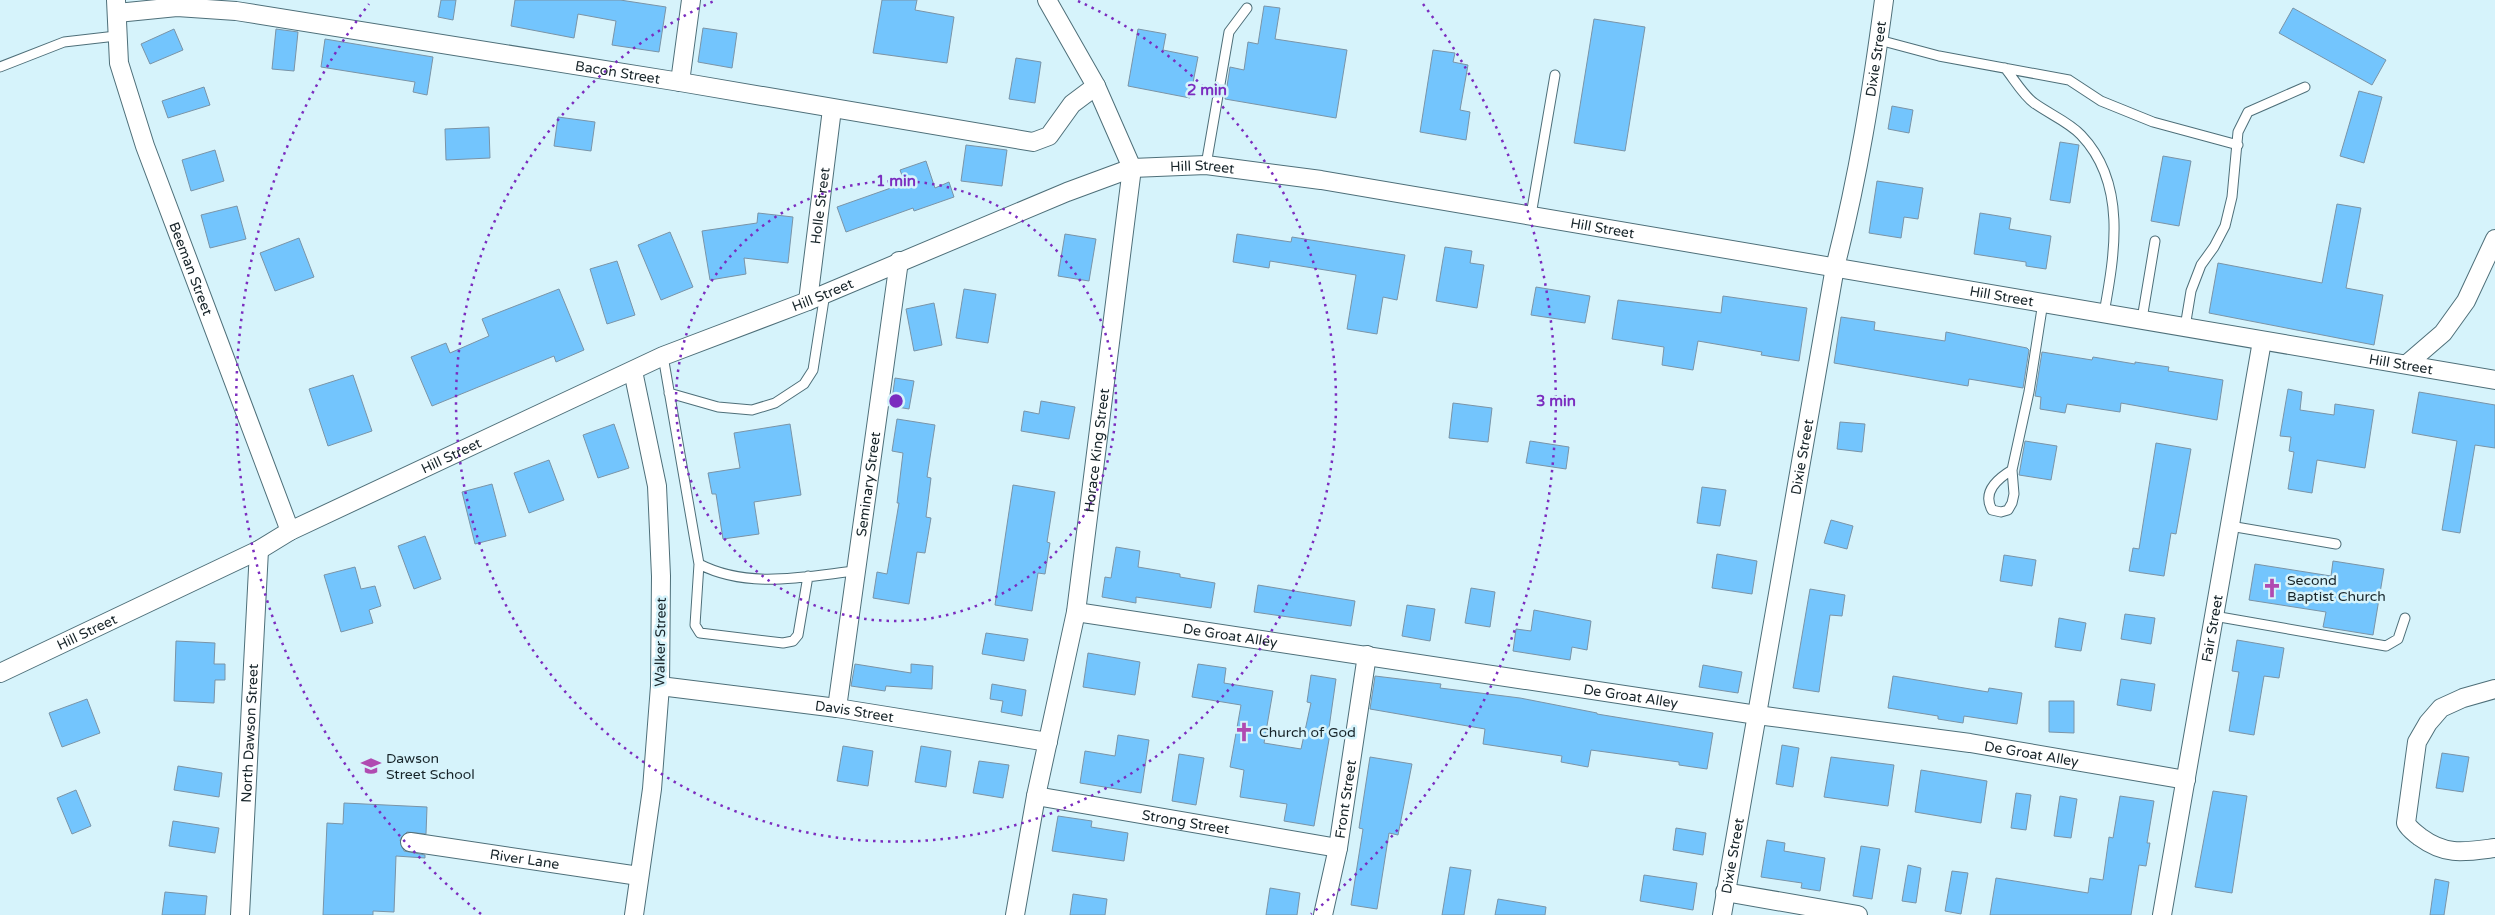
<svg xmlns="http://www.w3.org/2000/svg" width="2495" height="915" viewBox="0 0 2495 915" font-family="'Varela Round',sans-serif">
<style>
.building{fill:#73c5fd;stroke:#7a94a7}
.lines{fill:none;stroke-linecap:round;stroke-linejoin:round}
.lane-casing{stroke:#4e6f79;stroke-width:11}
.street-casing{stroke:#4e6f79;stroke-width:20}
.lane{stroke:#fff;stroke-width:9}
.street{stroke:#fff;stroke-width:18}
.ring{fill:none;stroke:#7b2cbf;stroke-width:2.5;stroke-dasharray:2.5 5}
.labels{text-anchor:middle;stroke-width:5;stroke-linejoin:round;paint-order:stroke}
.street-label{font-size:14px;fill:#172429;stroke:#d6f3fb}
.poi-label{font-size:14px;fill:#172429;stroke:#d6f3fb;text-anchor:start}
.centre{fill:#7b2cbf;stroke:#d6f3fb;stroke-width:2.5}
.ring-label{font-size:15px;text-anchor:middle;font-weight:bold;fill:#7b2cbf;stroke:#d6f3fb;stroke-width:5;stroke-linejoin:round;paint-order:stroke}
</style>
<rect width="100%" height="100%" fill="#d6f3fb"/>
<!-- building -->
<path class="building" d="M441,0H456L453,20L438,17Z
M515,0H620L666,7L659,52L612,45L616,21L578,14L574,38L511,26Z
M882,0H917L915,10L954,17L947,63L873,53Z
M1264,6L1280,8L1275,39L1347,50L1336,118L1225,99L1230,67L1244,70L1248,42L1258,44Z
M2293,8L2386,60L2372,85L2279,33Z
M1594,19L1645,27L1625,151L1574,143Z
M703,28L737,33L732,68L698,62Z
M174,29L183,50L150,64L141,44Z
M276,29L298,32L294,71L272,69Z
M1138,29L1166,34L1163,50L1198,57L1190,98L1128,86Z
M325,39L433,57L427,95L413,92L415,82L321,67Z
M1433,50L1455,53L1453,62L1468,65L1460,110L1470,112L1466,140L1420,132Z
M1016,58L1041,62L1035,103L1009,99Z
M204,87L210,105L168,118L162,101Z
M2359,91L2382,97L2364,163L2340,156Z
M1892,106L1913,110L1909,133L1888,129Z
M558,117L595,122L591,151L554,146Z
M489,127L490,158L446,160L445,129Z
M2060,142L2079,145L2070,203L2050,200Z
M966,145L1007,150L1002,186L961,181Z
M215,150L224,181L191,191L182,160Z
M2163,156L2191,161L2179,226L2151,221Z
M926,161L935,188L949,182L954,197L914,211L913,208L846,232L837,207L905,183L900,170Z
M1877,181L1923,188L1918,219L1904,217L1901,238L1869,233Z
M2337,204L2361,208L2346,288L2383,295L2374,345L2209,313L2218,263L2322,283Z
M237,206L246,239L210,248L201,215Z
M758,213L793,217L788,263L744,258L746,274L710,280L702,231L757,223Z
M1980,213L2011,218L2009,229L2051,236L2046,269L2026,266V262L1974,254Z
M670,232L693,287L661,300L638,245Z
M1065,234L1096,239L1089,281L1058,276Z
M1237,234L1291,242L1292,237L1405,255L1397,300L1383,297L1377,334L1347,329L1356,275L1270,261L1269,268L1233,262Z
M299,238L314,277L275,291L260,253Z
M1445,247L1472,251L1470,263L1484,265L1477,308L1436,301Z
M617,261L635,315L607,324L590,269Z
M1536,287L1590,296L1585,323L1531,315Z
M559,289L584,350L556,362L554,356L432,406L411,357L446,343L450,353L489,336L482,319Z
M964,289L996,294L988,343L956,338Z
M1723,296L1807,308L1799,361L1761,355L1762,352L1698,341L1693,370L1662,365L1664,347L1612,339L1618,300L1721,313Z
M934,303L942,345L914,351L906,309Z
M1841,317L1875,322L1874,330L1945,341L1946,332L2027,348L2029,350L2023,388L1969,379L1968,386L1834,363Z
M2042,352L2092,360L2093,357L2135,364V362L2169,367L2168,371L2223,380L2217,420L2121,403L2120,412L2067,404L2065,413L2040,409L2041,397L2035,396Z
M353,375L372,431L328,446L309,389Z
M895,378L914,381L909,409L891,406Z
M2288,389L2302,392L2300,410L2334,415L2335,404L2374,410L2365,468L2317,460L2312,493L2288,489L2294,452L2289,451L2291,437L2280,436Z
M2419,392L2495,405V448L2475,445L2460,533L2442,530L2457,441L2412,433Z
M1041,401L1075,407L1069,439L1021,431L1024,411L1039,414Z
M1453,403L1492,408L1488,442L1449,438Z
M897,419L935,425L927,477L931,478L926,517L931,518L925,553L917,552L909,604L873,598L877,572L887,574L899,503H897L903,453L892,451Z
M1840,422L1865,424L1862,452L1837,449Z
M614,424L629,468L598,478L583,435Z
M790,424L801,495L754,502L759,534L723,539L716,494H712L708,473L740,468L734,433Z
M1530,441L1569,447L1566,469L1526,463Z
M2025,441L2057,446L2051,480L2019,475Z
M2156,443L2191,449L2176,534L2171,533L2164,576L2129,571L2133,548L2139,549Z
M549,460L564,500L529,513L514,473Z
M492,484L506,536L475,544L462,492Z
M1013,485L1055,492L1047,542L1050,543L1045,574L1038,573L1032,611L995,605Z
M1702,487L1726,490L1720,526L1697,523Z
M1831,520L1853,526L1847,549L1824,543Z
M425,536L441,579L414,589L398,546Z
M1116,547L1140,551L1138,567L1180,574V577L1215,583L1211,608L1136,597V603L1102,597L1105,577L1111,578Z
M1717,554L1757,561L1752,594L1712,588Z
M2004,555L2036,560L2032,586L2000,581Z
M2333,561L2384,569L2373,635L2323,627L2326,612L2249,600L2255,564L2331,576Z
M355,567L361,589L375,586L381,606L369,610L373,623L341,632L324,575Z
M1258,585L1355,601L1351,626L1254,612Z
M1471,588L1495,592L1490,627L1465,623Z
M1810,589L1845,595L1842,616L1830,615L1819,692L1793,688Z
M1407,605L1435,609L1430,641L1402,636Z
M1534,610L1591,621L1587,650L1572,647L1570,660L1513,651L1516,629L1531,631Z
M2125,614L2155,618L2151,644L2121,639Z
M2059,618L2086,623L2081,651L2055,647Z
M986,633L1028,639L1024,661L982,654Z
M2237,640L2284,648L2279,678L2264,676L2254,735L2229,731L2239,672L2232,671Z
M176,641L215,643L214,664H225V680H215L214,703L174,701Z
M1088,653L1140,662L1135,695L1083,687Z
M855,664L911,673V664L933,666L932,689L886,686L885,691L851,686Z
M1198,664L1226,668L1224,683L1273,691L1264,743L1301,749L1311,703L1307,702L1311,675L1336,679L1329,728H1331L1314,826L1284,821L1287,804L1240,797L1244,770L1230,767L1241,705L1192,697Z
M1703,665L1742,672L1738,693L1699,687Z
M1375,676L1441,684L1440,688L1520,698L1597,713V714L1713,733L1707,769L1679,765V762L1591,750L1588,767L1561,762L1562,756L1483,744L1485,729L1370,709Z
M1893,676L1988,692L1989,688L2022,693L2017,724L1964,716L1963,723L1938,719V716L1888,708Z
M2121,679L2155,684L2151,711L2117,705Z
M992,684L1026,690L1022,716L1001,712L1003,701L990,699Z
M87,699L100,733L62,747L49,713Z
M2049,701H2074V733L2049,732Z
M1118,735L1149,740L1141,793L1080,783L1085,751L1115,756Z
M1782,745L1799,748L1793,787L1776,784Z
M843,746L873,751L868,786L837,781Z
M921,746L951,751L946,787L915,782Z
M2442,753L2469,757L2463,792L2436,788Z
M1179,754L1204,758L1196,805L1172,801Z
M1370,757L1412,764L1398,835L1389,833L1377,909L1351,905L1363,829L1359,828Z
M1831,757L1894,765L1888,806L1824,797Z
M979,761L1009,765L1003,798L973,793Z
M178,766L222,773L219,797L174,790Z
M1921,770L1987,781L1981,823L1915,812Z
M76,790L91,826L72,834L57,798Z
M2213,791L2247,796L2232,893L2195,887Z
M2016,793L2031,795L2026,830L2011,828Z
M2060,796L2077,799L2071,838L2054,836Z
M2120,796L2154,801L2147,843H2150L2146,866L2139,865L2131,915H1990L1996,878L2088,893L2090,878L2103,880L2109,837L2113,838Z
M344,803L427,807L426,834L407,832L400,840L404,851L425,855V858L396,856L394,912L373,911V915H323L327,823L343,824Z
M1058,816L1092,821L1091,827L1128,833L1124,861L1052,851Z
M173,821L219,828L215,853L169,846Z
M1676,828L1706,833L1703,855L1673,850Z
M1767,840L1785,843L1784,851L1825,858L1820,891L1801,888L1802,883L1761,877Z
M1861,846L1880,849L1872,899L1853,896Z
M1908,865L1921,868L1916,903L1902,901Z
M1450,867L1471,870L1464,915H1442Z
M1952,871L1968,873L1961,914L1945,911Z
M1644,875L1697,883L1693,910L1640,901Z
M2435,879L2449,882L2444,915H2430Z
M1270,888L1300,893L1297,915H1266Z
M165,892L207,896L205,915H162Z
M1073,894L1107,899L1105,915H1070Z
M1498,899L1546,907L1545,915H1495Z"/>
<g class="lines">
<defs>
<path id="lane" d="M1879,40L1939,56L2069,80L2101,101L2153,122L2238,145
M0,67L64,42L116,36
M2005,68C2014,79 2023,95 2034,103C2049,114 2069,122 2081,135C2127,183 2115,253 2104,313
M1206,165L1229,32L1247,8
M1531,215L1555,75
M2142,319L2155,241
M2185,327L2191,291L2201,265L2214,247L2225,226L2232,197L2238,132L2248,112L2305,87
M663,356L699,564C747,589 802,577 855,571
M669,393L718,407L752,410L775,403L804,384L813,370L825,293
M2012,470C1997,479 1982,492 1992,510L2001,512L2008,510L2012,503L2014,494L2012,470L2029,392L2043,302
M2230,526L2336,544
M699,564L695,625L700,633L783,643L793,641L798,635L808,576
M2214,616L2386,646L2398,639L2405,618"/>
<g id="street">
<path id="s1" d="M116,0L119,63L145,146L290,531"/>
<path id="s2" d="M117,13L177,7L236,11L680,82L1033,142L1049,136L1072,104L1096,86"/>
<path d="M680,82L691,0"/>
<path id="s3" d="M808,301L832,109"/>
<path d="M2407,364L2443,333L2466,301L2495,239"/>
<path d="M633,371L657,486L661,576L660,686L652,789L634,915"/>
<path id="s4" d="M1076,612L1757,715L1970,743L2186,780"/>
<path id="s5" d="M0,673L259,550L290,531L663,356L808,301L1067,192L1132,168L1206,165L1321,180L2495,380"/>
<path id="s6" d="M660,686L837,708L1048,742"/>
<path d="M2495,689L2463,698L2441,708L2428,723L2417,742L2406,823C2409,829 2414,832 2420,837C2446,856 2464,852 2495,848"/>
<path id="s7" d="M837,708L899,261"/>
<path id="s8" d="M1036,796L1338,848"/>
<path id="s9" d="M410,842L639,876"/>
<path d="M1725,892L1858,915"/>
<path id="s10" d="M240,915L259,550"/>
<path id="s11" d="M1015,915L1036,796L1076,612L1132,168L1096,86L1047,0"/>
<path id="s12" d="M1323,915L1338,848L1367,655"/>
<path id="s13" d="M1722,915L1835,267C1858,179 1872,90 1884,0"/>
<path id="s14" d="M2162,915L2262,341"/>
</g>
</defs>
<!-- lane casing -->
<use href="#lane" class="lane-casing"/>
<!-- street casing -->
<use href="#street" class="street-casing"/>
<!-- lane -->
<use href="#lane" class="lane"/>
<!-- street -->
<use href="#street" class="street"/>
</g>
<!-- distance rings -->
<g class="ring">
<circle cx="896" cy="401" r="220"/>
<path d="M1078 1A440 440 0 1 1 714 1"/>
<path d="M481 914A660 660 0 0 1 369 4M1423 4A660 660 0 0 1 1311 914"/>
</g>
<!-- icons -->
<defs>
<symbol id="church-bare" viewBox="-9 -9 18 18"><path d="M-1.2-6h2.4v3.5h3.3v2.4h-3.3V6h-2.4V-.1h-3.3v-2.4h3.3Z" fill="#b04bb1" stroke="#d6f3fb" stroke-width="2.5" paint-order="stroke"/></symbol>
<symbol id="school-bare" viewBox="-9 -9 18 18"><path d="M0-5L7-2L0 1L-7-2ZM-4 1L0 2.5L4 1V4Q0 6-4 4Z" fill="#b04bb1" stroke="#d6f3fb" stroke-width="2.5" paint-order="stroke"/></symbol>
</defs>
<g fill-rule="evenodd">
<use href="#church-bare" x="2258" y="574" width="28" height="28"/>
<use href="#church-bare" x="1230" y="718" width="28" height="28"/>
<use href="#school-bare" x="357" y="752" width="28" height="28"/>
</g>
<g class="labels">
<!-- street labels -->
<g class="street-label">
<text dy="5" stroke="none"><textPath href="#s13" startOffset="870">Dixie Street</textPath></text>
<text dy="5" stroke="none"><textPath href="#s2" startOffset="506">Bacon Street</textPath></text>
<text dy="5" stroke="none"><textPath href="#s5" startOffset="1311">Hill Street</textPath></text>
<text dy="5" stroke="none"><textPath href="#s3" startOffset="96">Holle Street</textPath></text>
<text dy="5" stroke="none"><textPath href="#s5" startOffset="1716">Hill Street</textPath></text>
<text dy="5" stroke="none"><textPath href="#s1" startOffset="281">Beeman Street</textPath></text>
<text dy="5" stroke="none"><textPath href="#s5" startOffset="906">Hill Street</textPath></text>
<text dy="5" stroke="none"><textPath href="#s5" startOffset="2121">Hill Street</textPath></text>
<text dy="5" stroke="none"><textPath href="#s5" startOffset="2526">Hill Street</textPath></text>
<text dy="5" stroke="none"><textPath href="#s11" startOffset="472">Horace King Street</textPath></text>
<text dy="5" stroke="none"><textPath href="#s5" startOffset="501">Hill Street</textPath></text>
<text dy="5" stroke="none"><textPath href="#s13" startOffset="465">Dixie Street</textPath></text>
<text dy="5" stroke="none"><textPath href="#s7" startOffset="226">Seminary Street</textPath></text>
<text dy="5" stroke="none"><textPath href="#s14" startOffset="291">Fair Street</textPath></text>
<text dy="5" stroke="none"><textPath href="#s5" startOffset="96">Hill Street</textPath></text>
<text dy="5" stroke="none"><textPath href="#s4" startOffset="156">De Groat Alley</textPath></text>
<text transform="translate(660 642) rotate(-89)" y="5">Walker Street</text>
<text dy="5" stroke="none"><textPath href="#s4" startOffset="561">De Groat Alley</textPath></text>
<text dy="5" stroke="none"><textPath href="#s6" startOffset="196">Davis Street</textPath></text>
<text dy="5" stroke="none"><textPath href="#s10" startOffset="182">North Dawson Street</textPath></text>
<text dy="5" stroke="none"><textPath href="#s4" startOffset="966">De Groat Alley</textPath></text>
<text dy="5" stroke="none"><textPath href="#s12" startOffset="118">Front Street</textPath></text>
<text dy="5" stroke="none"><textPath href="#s8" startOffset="152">Strong Street</textPath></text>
<text dy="5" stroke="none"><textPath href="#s13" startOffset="60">Dixie Street</textPath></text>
<text dy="5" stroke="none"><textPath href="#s9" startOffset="116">River Lane</textPath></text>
</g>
<!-- poi labels -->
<g class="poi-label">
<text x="2287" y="585">Second<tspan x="2287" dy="16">Baptist Church</tspan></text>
<text x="1259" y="737">Church of God</text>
<text x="386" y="763">Dawson<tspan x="386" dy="16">Street School</tspan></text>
</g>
</g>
<circle cx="896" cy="401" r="8" class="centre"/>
<g class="ring-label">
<text x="1207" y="95">2 min</text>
<text x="896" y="186">1 min</text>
<text x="1556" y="406">3 min</text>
</g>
</svg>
